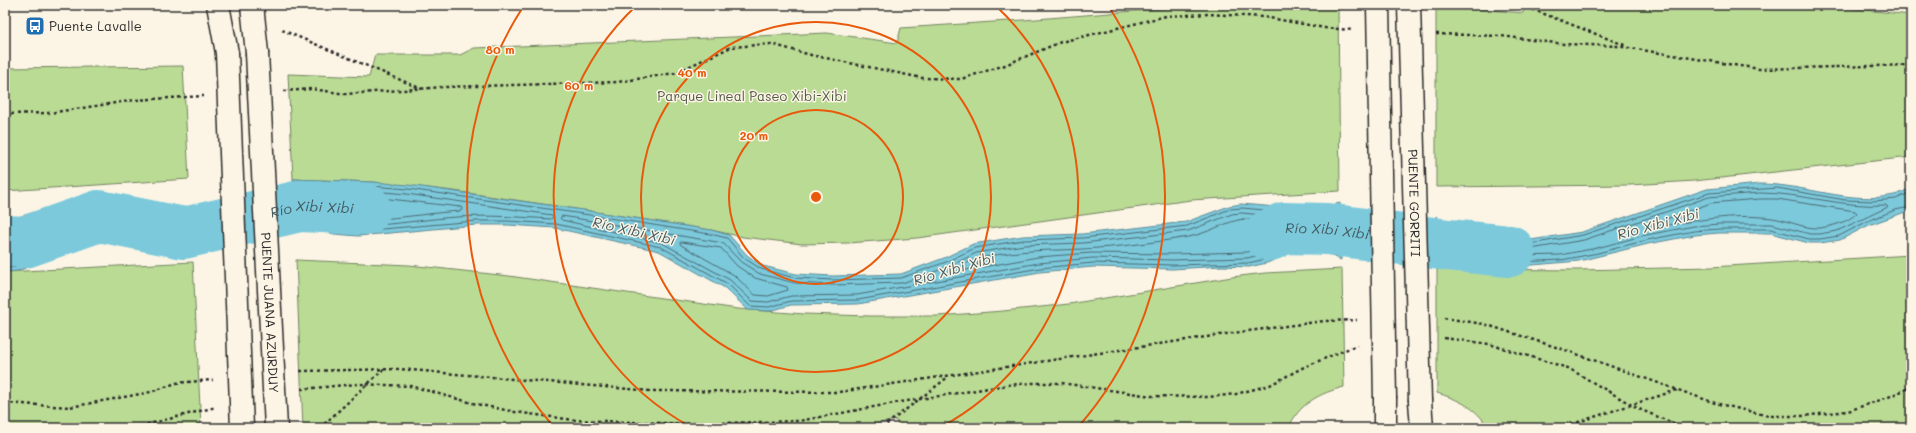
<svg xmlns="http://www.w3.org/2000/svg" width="1916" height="433" viewBox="0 0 1916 433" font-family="Mali,sans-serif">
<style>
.green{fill:#badb94;stroke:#728360}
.water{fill:#7cc9dc;stroke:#5c8a95}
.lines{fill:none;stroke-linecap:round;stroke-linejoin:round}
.shore{stroke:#4b6a72;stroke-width:1}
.river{stroke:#7cc9dc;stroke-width:52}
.tertiary-casing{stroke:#2b2b2b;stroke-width:25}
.path{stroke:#2b2b2b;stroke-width:2.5;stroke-dasharray:3 3;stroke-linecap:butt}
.tertiary{stroke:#fcf5e5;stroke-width:22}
.tertiary-bridge-casing{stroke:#2b2b2b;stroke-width:25;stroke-linecap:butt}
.tertiary-bridge{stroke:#fcf5e5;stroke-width:22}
.ring{fill:none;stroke:#e8590c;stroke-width:2}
.labels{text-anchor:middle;stroke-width:3;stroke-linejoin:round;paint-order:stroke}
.poi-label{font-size:13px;fill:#2b2b2b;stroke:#fcf5e5;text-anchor:start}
.park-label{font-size:13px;fill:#4f5745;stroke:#fcf5e5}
.street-label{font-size:13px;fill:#2b2b2b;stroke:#fcf5e5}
.water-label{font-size:14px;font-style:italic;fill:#435a60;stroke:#fcf5e5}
.centre{fill:#e8590c;stroke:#fcf5e5;stroke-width:2}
.ring-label{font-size:12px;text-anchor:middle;font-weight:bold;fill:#e8590c;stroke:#fcf5e5;stroke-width:3;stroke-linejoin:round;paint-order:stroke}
</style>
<rect width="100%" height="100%" fill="#fcf5e5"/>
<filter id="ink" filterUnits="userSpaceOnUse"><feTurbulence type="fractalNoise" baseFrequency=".025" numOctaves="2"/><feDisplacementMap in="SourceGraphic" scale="8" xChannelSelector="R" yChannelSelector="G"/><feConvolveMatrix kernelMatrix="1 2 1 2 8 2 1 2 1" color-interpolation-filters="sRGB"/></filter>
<g filter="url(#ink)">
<!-- green -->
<path class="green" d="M1208,5H1338L1340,191L1191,200L917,238L848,243L802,244L743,237L711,230L590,211L454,191L373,182L293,179L288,74L369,77L375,55H460L474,48L827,33L897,43L901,28L1024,20Z
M1436,5H1459V7L1523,13L1525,5H1819L1911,15V157L1694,181L1630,185L1436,187Z
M183,66L189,179L5,191V68Z
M1911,255V428H1488C1478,408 1457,399 1437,393V269L1577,270L1711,267Z
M296,260L409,265L509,276L738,309L804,314L870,316H937L1003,311L1069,304L1232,277L1265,273L1342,269L1344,387C1320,393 1298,404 1289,428H899L896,420L854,428H367L366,425L346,428H303Z
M193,262L201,428H5V272Z"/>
<!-- water -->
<path class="water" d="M293,179L373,182L408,185L590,211L711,230L729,235L747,255L763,266L796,274L833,276L901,274L944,258L973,244L1023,236L1082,234L1186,222L1229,206L1241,204L1277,207L1292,212L1306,211L1340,203L1341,260L1325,252L1315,250H1298L1267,263L1249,267L1222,266L1173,269L1093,267L1040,272L858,304L791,305L770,311L748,310L725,288L659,251L555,228L508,225H476L358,236L334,234L294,224Z
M1760,184C1804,184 1850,205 1894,195C1900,194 1906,190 1911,188V210L1869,225L1840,240L1820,243H1809L1771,233H1719L1695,235L1648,244L1579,261L1521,266L1453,264L1437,254L1436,216L1453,231L1494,241H1524L1582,232L1707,189Z
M81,201L118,202L141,206L167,215L191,210L192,252L167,247L142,246L128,239L106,233L83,236L63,247L45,260L18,271L5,272V220C31,215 54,203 81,201Z"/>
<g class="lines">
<!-- shore -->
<path class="shore" d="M299,183L372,186L408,189L590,215L710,234L727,238L744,258L761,269L795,278L833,280L901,278L946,262L975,248L1023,240L1083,238L1187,226L1230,209L1242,208L1276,211L1292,216L1307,215L1335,209L1337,251L1335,253L1316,246H1298L1266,259L1248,263L1173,265L1093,263L1040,268L858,300L791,301L769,307L750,306L728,284L661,247L556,224L508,221H476L358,231L335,230L300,221L298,219L297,185Z
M304,188L372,191L407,194L552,215L553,217L551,219C520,217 489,215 457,217C406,220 353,235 304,216L302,190Z
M1911,192L1896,199L1873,201L1845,200L1777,188L1709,193L1583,235L1524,245H1493L1452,235L1442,227L1440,229L1441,251L1454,260L1460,261L1520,262L1561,260L1598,253L1647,240L1694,231L1719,229H1771L1809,239H1820L1839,236L1868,221L1895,210L1911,207
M1760,193C1803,193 1843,208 1886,205L1888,207L1837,231L1819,234H1810L1772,224H1719L1694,226L1646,235L1597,248L1560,255L1475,257L1456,255L1446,248V240L1447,238L1492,250H1525L1584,240L1709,197Z
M310,195L372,197L461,207L462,209L461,211C410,214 358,228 310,212L308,196Z
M1760,199H1777L1855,211L1857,213C1848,222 1833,226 1820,228C1804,229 1788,220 1772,218C1733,213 1695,221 1656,227L1654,226L1655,223L1711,203Z
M1242,213L1274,216L1291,221L1307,220L1330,215L1332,243L1330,244L1316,241H1297L1264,254L1247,258L1172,260L1093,258L1039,263L857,295L791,296L768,302L752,301L730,280L662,243L562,220L560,218L562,216L723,243L741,262L760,274L795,283L833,285L902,283L948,267L976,253L1024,245L1083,243L1188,231L1232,214Z
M124,218L156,227L157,230L145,231L122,222V219Z
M1243,219C1259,219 1274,225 1290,227C1301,228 1313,224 1324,222L1326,224V235L1324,236L1294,235L1262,249L1247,252L1172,254L1091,253L1038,257L961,271L959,269C970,253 1038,250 1058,250C1101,249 1146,244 1188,237C1207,234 1224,222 1243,219Z
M5,223L43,214L62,207L81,205L117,206L167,219L186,216L188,245L186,247L167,243L142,242L129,235L106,229L83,232L61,243L43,256L17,267L5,268
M5,228L45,219L63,211L81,210L117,211L166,224L181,222L183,239L181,241C168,238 156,239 144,237C139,236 135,232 130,230C115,225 94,221 79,228C53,239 34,261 5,263
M5,234C25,234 78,208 92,217L91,220C58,223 38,255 5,257
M682,242L721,248L737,266L755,278L787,287L788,290L768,296L755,295L734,275L681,245L680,243Z"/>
<!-- river -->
<g class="river">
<path id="s1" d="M1270,235L1284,228L1327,229L1448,245L1509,251"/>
<path id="s2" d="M5,241L25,242L99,216L184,233L300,206L365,209"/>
</g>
<defs>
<path id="tertiary" d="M218,5L227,53
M252,5L257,53
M1385,399V428
M1420,401L1422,428"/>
</defs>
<!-- tertiary casing -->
<use href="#tertiary" class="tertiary-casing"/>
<!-- path -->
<path class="path" d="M1521,5L1627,46
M282,30L422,89
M1436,34L1501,36L1564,44L1617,46L1759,69L1911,65
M284,91L312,89L346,94L444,87L618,82L675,73L731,47L771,44L811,55L922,78L961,79L1005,65L1061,42L1166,16L1208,14L1264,17L1325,28L1353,30
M5,114L49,113L135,100L204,96
M1444,318L1484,324L1565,350L1715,403L1769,416H1802L1848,411L1886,398L1911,387
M1444,338L1489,344L1568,368L1639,409L1685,428
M300,371L399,369L651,391L839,392L1233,333L1324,321L1357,320
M301,389L358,384L411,386L476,404L515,412L574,420L688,424L799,421L895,403L1008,385L1032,383H1061L1151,396L1209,397L1236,394L1270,385L1302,368L1357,345
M5,403L70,407L151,392L176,383L213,380
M5,427L12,428
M123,428L137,427L216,407
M320,428L384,369
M882,428L948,377
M1560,428L1677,390"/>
<!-- tertiary -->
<use href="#tertiary" class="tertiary"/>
<defs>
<g id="tertiary-bridge">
<path d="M1378,5L1385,399"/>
<path id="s3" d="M1409,5L1420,401"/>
<path d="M227,53L242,428"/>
<path id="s4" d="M257,53L276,428"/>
</g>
</defs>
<!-- tertiary-bridge casing -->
<use href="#tertiary-bridge" class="tertiary-bridge-casing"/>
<!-- tertiary-bridge -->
<use href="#tertiary-bridge" class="tertiary-bridge"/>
</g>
</g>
<!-- distance rings -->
<g class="ring">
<circle cx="816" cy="197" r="87"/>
<circle cx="816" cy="197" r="175"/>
<path d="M691 427A262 262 0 0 1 637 5M995 5A262 262 0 0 1 941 427"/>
<path d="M553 426A349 349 0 0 1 523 7M1109 7A349 349 0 0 1 1079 426"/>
</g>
<!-- icons -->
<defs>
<symbol id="bus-square" viewBox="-11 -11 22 22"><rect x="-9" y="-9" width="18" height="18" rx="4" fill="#1f6fb2" stroke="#fcf5e5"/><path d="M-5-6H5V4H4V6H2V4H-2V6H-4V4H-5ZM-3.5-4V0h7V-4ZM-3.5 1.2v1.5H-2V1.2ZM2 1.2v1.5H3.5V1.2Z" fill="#fff"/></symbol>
</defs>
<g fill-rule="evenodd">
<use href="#bus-square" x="24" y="15" width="22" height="22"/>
</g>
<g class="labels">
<!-- poi labels -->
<g class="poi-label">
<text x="49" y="31">Puente Lavalle</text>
</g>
<!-- park labels -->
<g class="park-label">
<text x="752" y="101">Parque Lineal Paseo Xibi-Xibi</text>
</g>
<!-- street labels -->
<g class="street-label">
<text dy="5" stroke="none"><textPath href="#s3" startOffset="198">PUENTE GORRITI</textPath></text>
<text dy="5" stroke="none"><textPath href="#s4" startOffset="260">PUENTE JUANA AZURDUY</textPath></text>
</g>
<!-- water labels -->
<g class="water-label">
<text dy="5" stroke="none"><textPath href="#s2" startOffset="316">Río Xibi Xibi</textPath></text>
<text transform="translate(1658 224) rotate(-15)" y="5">Río Xibi Xibi</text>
<text transform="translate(634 231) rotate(13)" y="5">Río Xibi Xibi</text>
<text dy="5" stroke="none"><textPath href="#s1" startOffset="59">Río Xibi Xibi</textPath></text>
<text transform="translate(954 269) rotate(-16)" y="5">Río Xibi Xibi</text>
</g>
</g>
<circle cx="816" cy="197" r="6" class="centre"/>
<g class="ring-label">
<text x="500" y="54">80 m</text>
<text x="692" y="77">40 m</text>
<text x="579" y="90">60 m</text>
<text x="754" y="140">20 m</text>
</g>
<!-- margin -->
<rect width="1916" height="433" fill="none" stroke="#fcf5e5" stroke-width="20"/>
<rect x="10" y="10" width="1896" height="413" fill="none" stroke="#2b2b2b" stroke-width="1.5" filter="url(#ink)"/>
</svg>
